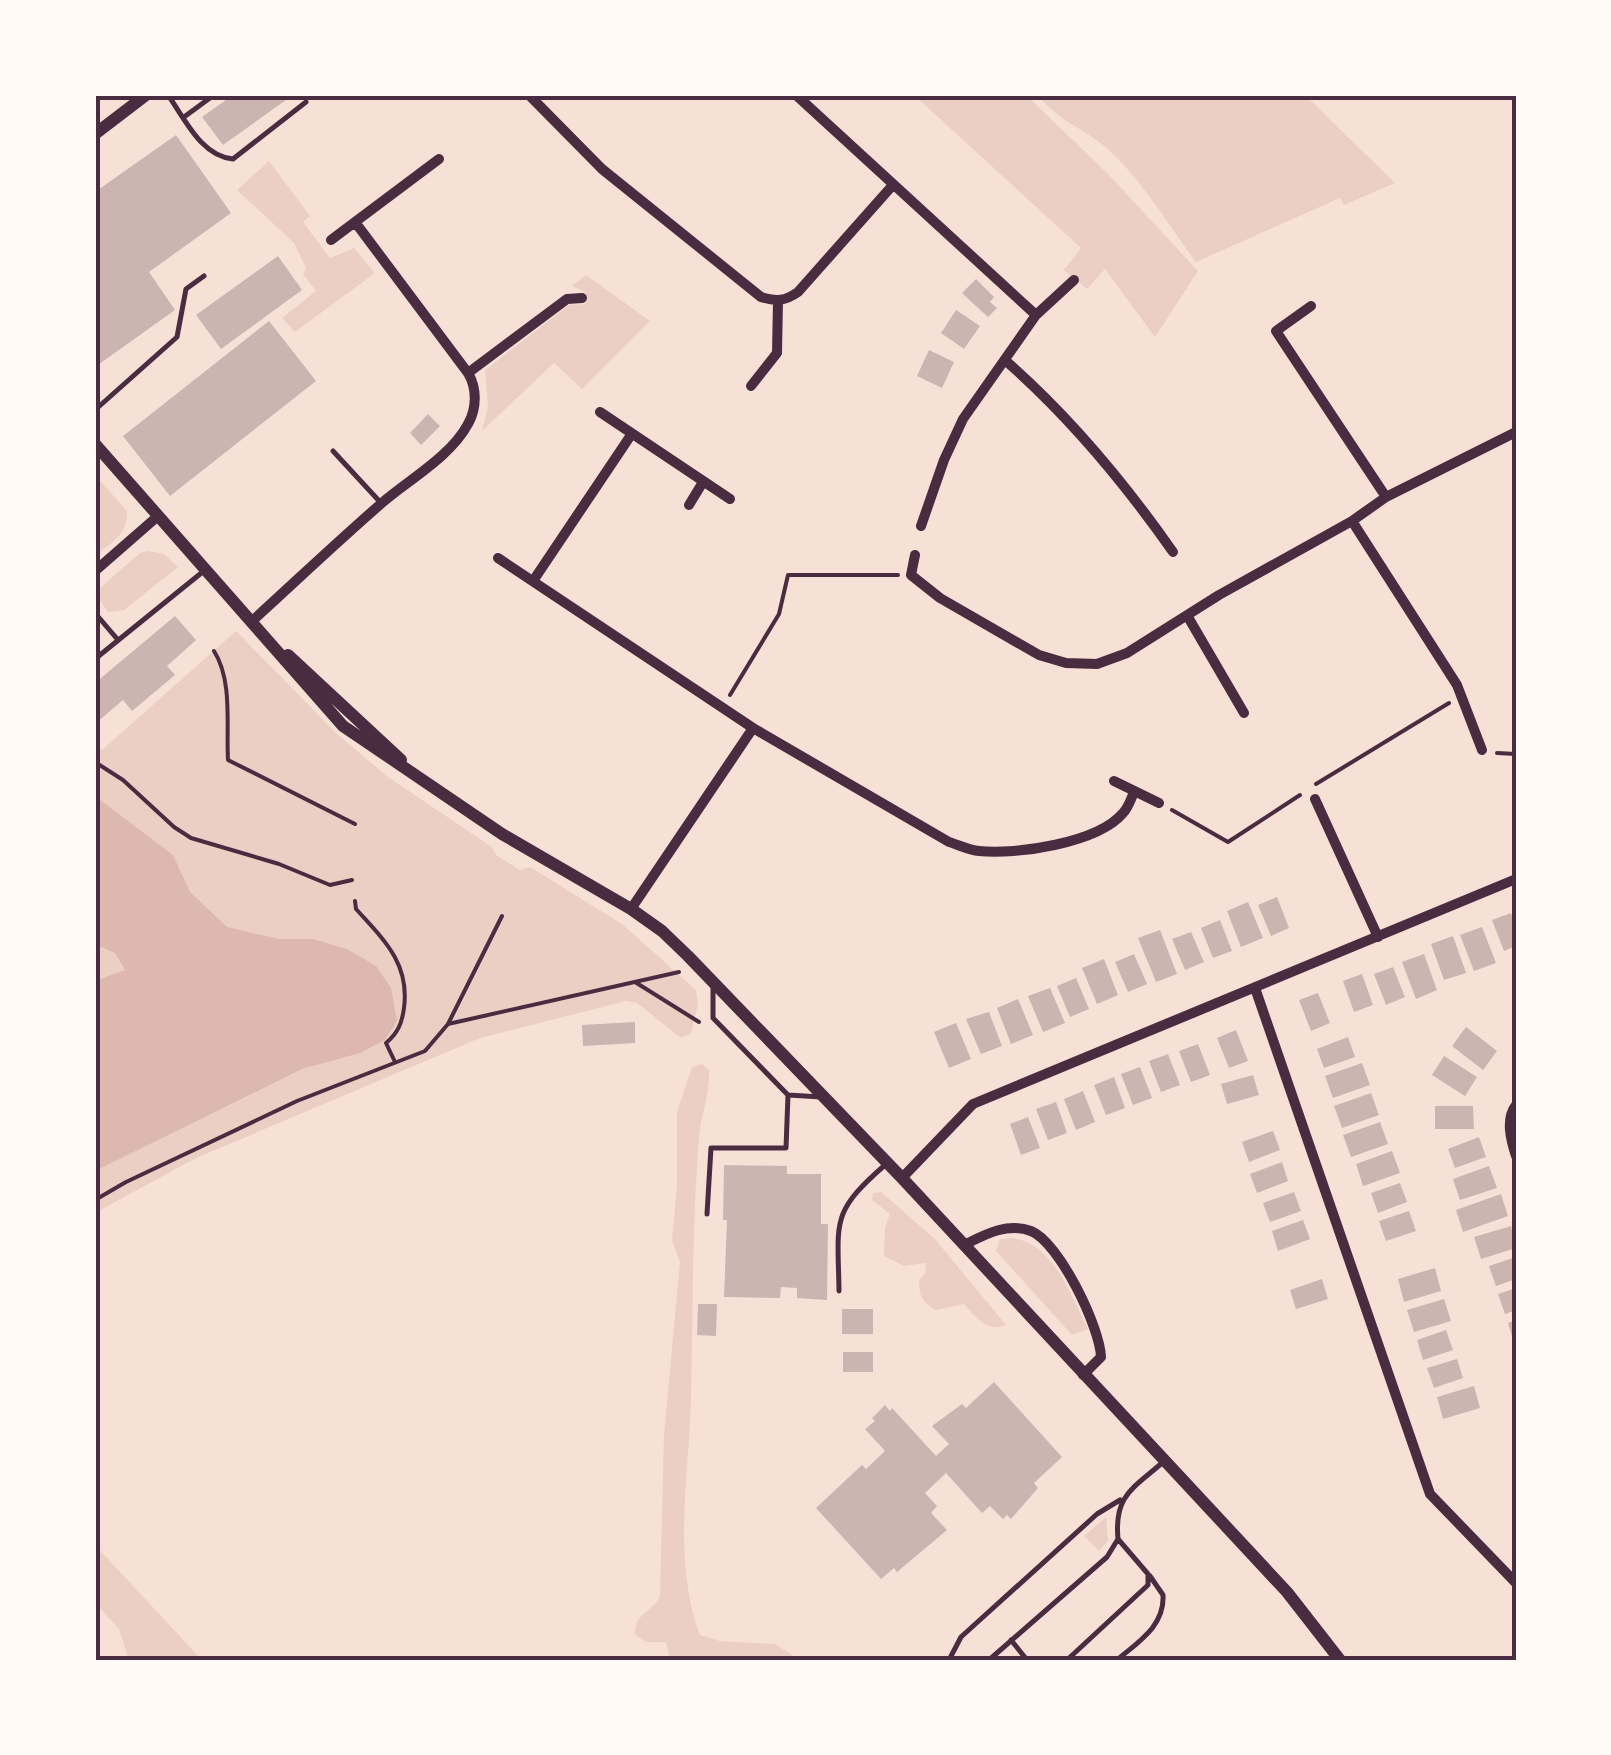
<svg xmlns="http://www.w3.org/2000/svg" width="1611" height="1755" viewBox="0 0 1611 1755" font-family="Rubik,sans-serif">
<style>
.green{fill:#ebcfc5}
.water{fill:#dcb8b0}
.building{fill:#ccb4b1}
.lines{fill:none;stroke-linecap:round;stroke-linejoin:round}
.path{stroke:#4a2c40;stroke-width:4}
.service{stroke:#4a2c40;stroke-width:5}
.minor{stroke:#4a2c40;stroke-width:10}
.tertiary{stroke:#4a2c40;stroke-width:12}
.neatline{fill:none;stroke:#4a2c40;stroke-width:4}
</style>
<rect width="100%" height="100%" fill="#f7e1d7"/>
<!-- green -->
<path class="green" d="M914,95H1026L1108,174L1198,271L1155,337L1105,269L1087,289L1064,270L1081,248Z
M1038,95H1305L1395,183L1344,205L1340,198L1196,262C1169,226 1144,183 1111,152C1088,130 1057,121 1038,95Z
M269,161L310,216L303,222L330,258L354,248L375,273L295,332L282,318L316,291L303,274L306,268L294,243L237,190Z
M586,275L650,321L582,389L554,363L482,431L488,407L485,370L569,305L585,304L586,293L572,286Z
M95,475L127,511C128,534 112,543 95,555Z
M148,551L164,554L178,567L124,610L108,612L99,599L101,587L140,553Z
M236,631L337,734L388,777L492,847L496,855L520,870L530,867L622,924L696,990L698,1004L691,1033L681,1038L637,1003L626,1001L480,1038L196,1158L95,1213V743L102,750Z
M702,1064L709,1070C710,1094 701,1114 699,1138C692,1224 693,1312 691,1399C689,1477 672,1559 700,1635L720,1641L775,1644L800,1660H670L666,1642H646L635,1635C635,1611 650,1616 660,1596L664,1436L680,1262L672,1240L677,1185V1112L692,1067Z
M881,1192L935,1239L1006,1325C987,1333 976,1317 964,1304L936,1310C922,1302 919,1296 919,1280L926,1272L925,1263L904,1266L884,1256L885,1228L890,1214L872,1200L873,1193Z
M1013,1238C1055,1245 1070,1295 1088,1329L1072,1335L996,1251L1000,1239Z
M1106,1517L1108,1541L1099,1551L1084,1536Z
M95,1545L202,1660H129L119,1629L95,1603Z"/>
<!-- water -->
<path class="water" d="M95,796L173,855L190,892L227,927L279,939H313L347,949L376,966L391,988L397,1021L385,1040L360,1053L302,1069L95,1171V981L125,970L115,953L95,944Z"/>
<!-- building -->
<path class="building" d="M233,95H293L223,145L202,117Z
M176,135L231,213L149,272L175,310L95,367V192Z
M278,256L302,290L221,349L196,315Z
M976,279L994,297L990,302L997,308L988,317L962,293Z
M956,310L980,326L964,349L941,333Z
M269,321L316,381L170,496L123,436Z
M929,350L954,362L942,388L917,376Z
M428,414L440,426L421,445L410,433Z
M175,616L196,640L167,666L175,675L132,711L123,700L95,724V683Z
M1277,897L1289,928L1271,936L1258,905Z
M1248,902L1263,938L1241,947L1227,911Z
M1511,913L1516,927V946L1504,951L1492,920Z
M1220,920L1232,951L1213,958L1201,928Z
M1482,927L1496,963L1474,971L1460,935Z
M1160,930L1177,974L1156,982L1138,938Z
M1191,932L1204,962L1185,970L1172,939Z
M1453,936L1466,973L1444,980L1431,944Z
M1134,954L1147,984L1128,992L1115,962Z
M1424,954L1437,990L1416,999L1402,962Z
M1104,959L1118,995L1097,1004L1082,968Z
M1393,967L1405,997L1386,1005L1374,974Z
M1362,974L1373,1005L1354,1012L1343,981Z
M1076,978L1089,1009L1070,1017L1057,986Z
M1050,988L1065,1023L1043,1032L1028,996Z
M1318,993L1330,1023L1311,1031L1299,1000Z
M1018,999L1033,1035L1011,1044L997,1008Z
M989,1012L1002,1046L981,1054L966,1019Z
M635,1022V1043L583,1046L582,1025Z
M956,1023L971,1059L949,1068L934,1032Z
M1466,1027L1497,1051L1483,1070L1452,1046Z
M1236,1030L1248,1061L1229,1068L1217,1038Z
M1348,1037L1355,1057L1324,1068L1317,1049Z
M1198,1044L1210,1075L1191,1082L1179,1051Z
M1168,1054L1180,1085L1161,1092L1149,1061Z
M1444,1056L1477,1077L1465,1096L1432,1075Z
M1362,1063L1370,1085L1333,1098L1325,1076Z
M1140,1067L1152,1098L1133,1105L1121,1074Z
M1253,1075L1259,1095L1227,1104L1221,1084Z
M1114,1077L1125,1108L1106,1115L1094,1085Z
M1083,1091L1095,1122L1076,1130L1064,1099Z
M1371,1093L1379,1115L1342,1128L1334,1106Z
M1056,1102L1067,1133L1048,1140L1036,1109Z
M1435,1106H1473L1474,1129H1435Z
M1028,1117L1040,1148L1021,1155L1010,1124Z
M1380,1122L1388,1144L1351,1157L1343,1135Z
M1273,1131L1280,1150L1249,1162L1242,1142Z
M1479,1137L1486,1157L1455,1168L1448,1149Z
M1392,1151L1400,1173L1363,1186L1356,1164Z
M1282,1162L1288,1181L1257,1193L1250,1174Z
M724,1165L787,1166V1174H821V1224H828L827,1300L797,1298V1288L781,1287L780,1298L724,1297L727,1220H723Z
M1489,1166L1497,1188L1460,1200L1453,1179Z
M1400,1183L1407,1202L1378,1213L1371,1193Z
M1294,1192L1301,1211L1270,1222L1263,1203Z
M1501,1194L1508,1216L1463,1232L1456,1210Z
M1409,1211L1416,1231L1386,1241L1379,1221Z
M1303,1220L1310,1239L1278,1251L1272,1231Z
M1511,1226L1516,1248L1481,1259L1474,1237Z
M1516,1257V1279L1496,1286L1489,1266Z
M1435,1268L1441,1291L1404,1302L1398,1279Z
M1322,1279L1328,1299L1296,1309L1290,1290Z
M1516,1288V1310L1505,1314L1498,1294Z
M1444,1299L1451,1321L1414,1332L1407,1310Z
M698,1304H717L716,1336L697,1335Z
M842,1309H873V1334H842Z
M1516,1320V1346H1515L1508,1323Z
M1446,1330L1453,1350L1423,1360L1417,1340Z
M843,1352H873V1372H843Z
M1457,1359L1463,1378L1434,1388L1427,1368Z
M994,1382L1062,1457L1034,1483L1038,1488L1011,1519L1007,1515L1003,1519L990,1506L982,1513L946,1473L925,1493L937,1506L931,1513L947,1530L897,1572L894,1568L881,1579L816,1508L862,1465L866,1469L885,1451L865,1429L875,1421L872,1418L885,1405L890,1411L892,1408L936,1456L949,1444L932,1426L962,1404L966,1408Z
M1474,1386L1480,1408L1443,1419L1437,1397Z"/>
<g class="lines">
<!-- path -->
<path class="path" d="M214,651C233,681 226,726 228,760L355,824
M730,695L779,614L788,575H898
M1497,753L1516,754
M95,762L123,780L174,827L191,838L279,864L330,885L352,880
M1316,784L1449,703
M1172,810L1228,842L1300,795
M355,901L356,909C383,939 410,963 404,1008C402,1023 398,1033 386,1043L395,1062
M635,982L699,1022
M448,1024L502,916
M95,1200L126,1182L297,1101L425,1051L448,1024L679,972"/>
<!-- service -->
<path class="service" d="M168,95C185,119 201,156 233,159L306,102
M184,117L214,95
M95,410L177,337L186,289L204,276
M333,451L381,503
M95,613L118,640
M95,659L205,570
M713,985V1018L788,1095L821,1097
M707,1214L711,1148H786L788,1095
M839,1291C838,1221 830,1213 885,1165
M1011,1640L1027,1660
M949,1660L961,1637L1097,1514L1120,1500
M989,1660L1107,1557L1118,1539C1114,1496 1132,1489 1162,1463
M1067,1660L1148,1585V1574L1118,1539
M1117,1660C1138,1642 1165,1626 1163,1595L1150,1576"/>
<!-- minor -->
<path class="minor" d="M529,95L602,169L761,297C777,302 785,301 798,292L892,186
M796,95L1036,315
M331,240L439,159
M1311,306L1276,331L1386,497
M1006,361C1071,418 1124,482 1173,552
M468,373L567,299L582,298
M751,386L777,353L778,301
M600,412L730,499
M689,505L703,482
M1352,521L1457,685L1482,750
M921,526L944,460L963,419L1036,315L1074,280
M915,555L911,575L940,598L1039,655L1066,663L1097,664L1127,653L1219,595L1352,521L1386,497L1516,432
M498,558L753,728
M95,571L158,516
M533,581L631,435
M1188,617L1244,713
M251,622C295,582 338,541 383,502C410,479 451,456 468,424C477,408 477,388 468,373L355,222
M1114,781L1159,803
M1315,799L1378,937
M631,909L753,728L949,842C959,845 969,850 979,851C1016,855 1098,843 1123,813C1128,808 1131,799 1134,792
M1255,988L1430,1494L1516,1583
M1516,1105C1505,1119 1511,1141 1516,1156
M902,1178L973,1104L1516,879
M964,1245C984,1235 1007,1222 1031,1231C1059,1242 1100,1327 1101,1357L1083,1375"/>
<!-- tertiary -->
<path class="tertiary" d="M95,134L146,95
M95,444L343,726L502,834L631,909L662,931L688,956L902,1178L1287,1592L1340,1660
M288,655L401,760"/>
</g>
<!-- border -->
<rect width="1611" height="1755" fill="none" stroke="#fffaf5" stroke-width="195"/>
<rect x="98" y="98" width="1416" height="1560" class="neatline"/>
</svg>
